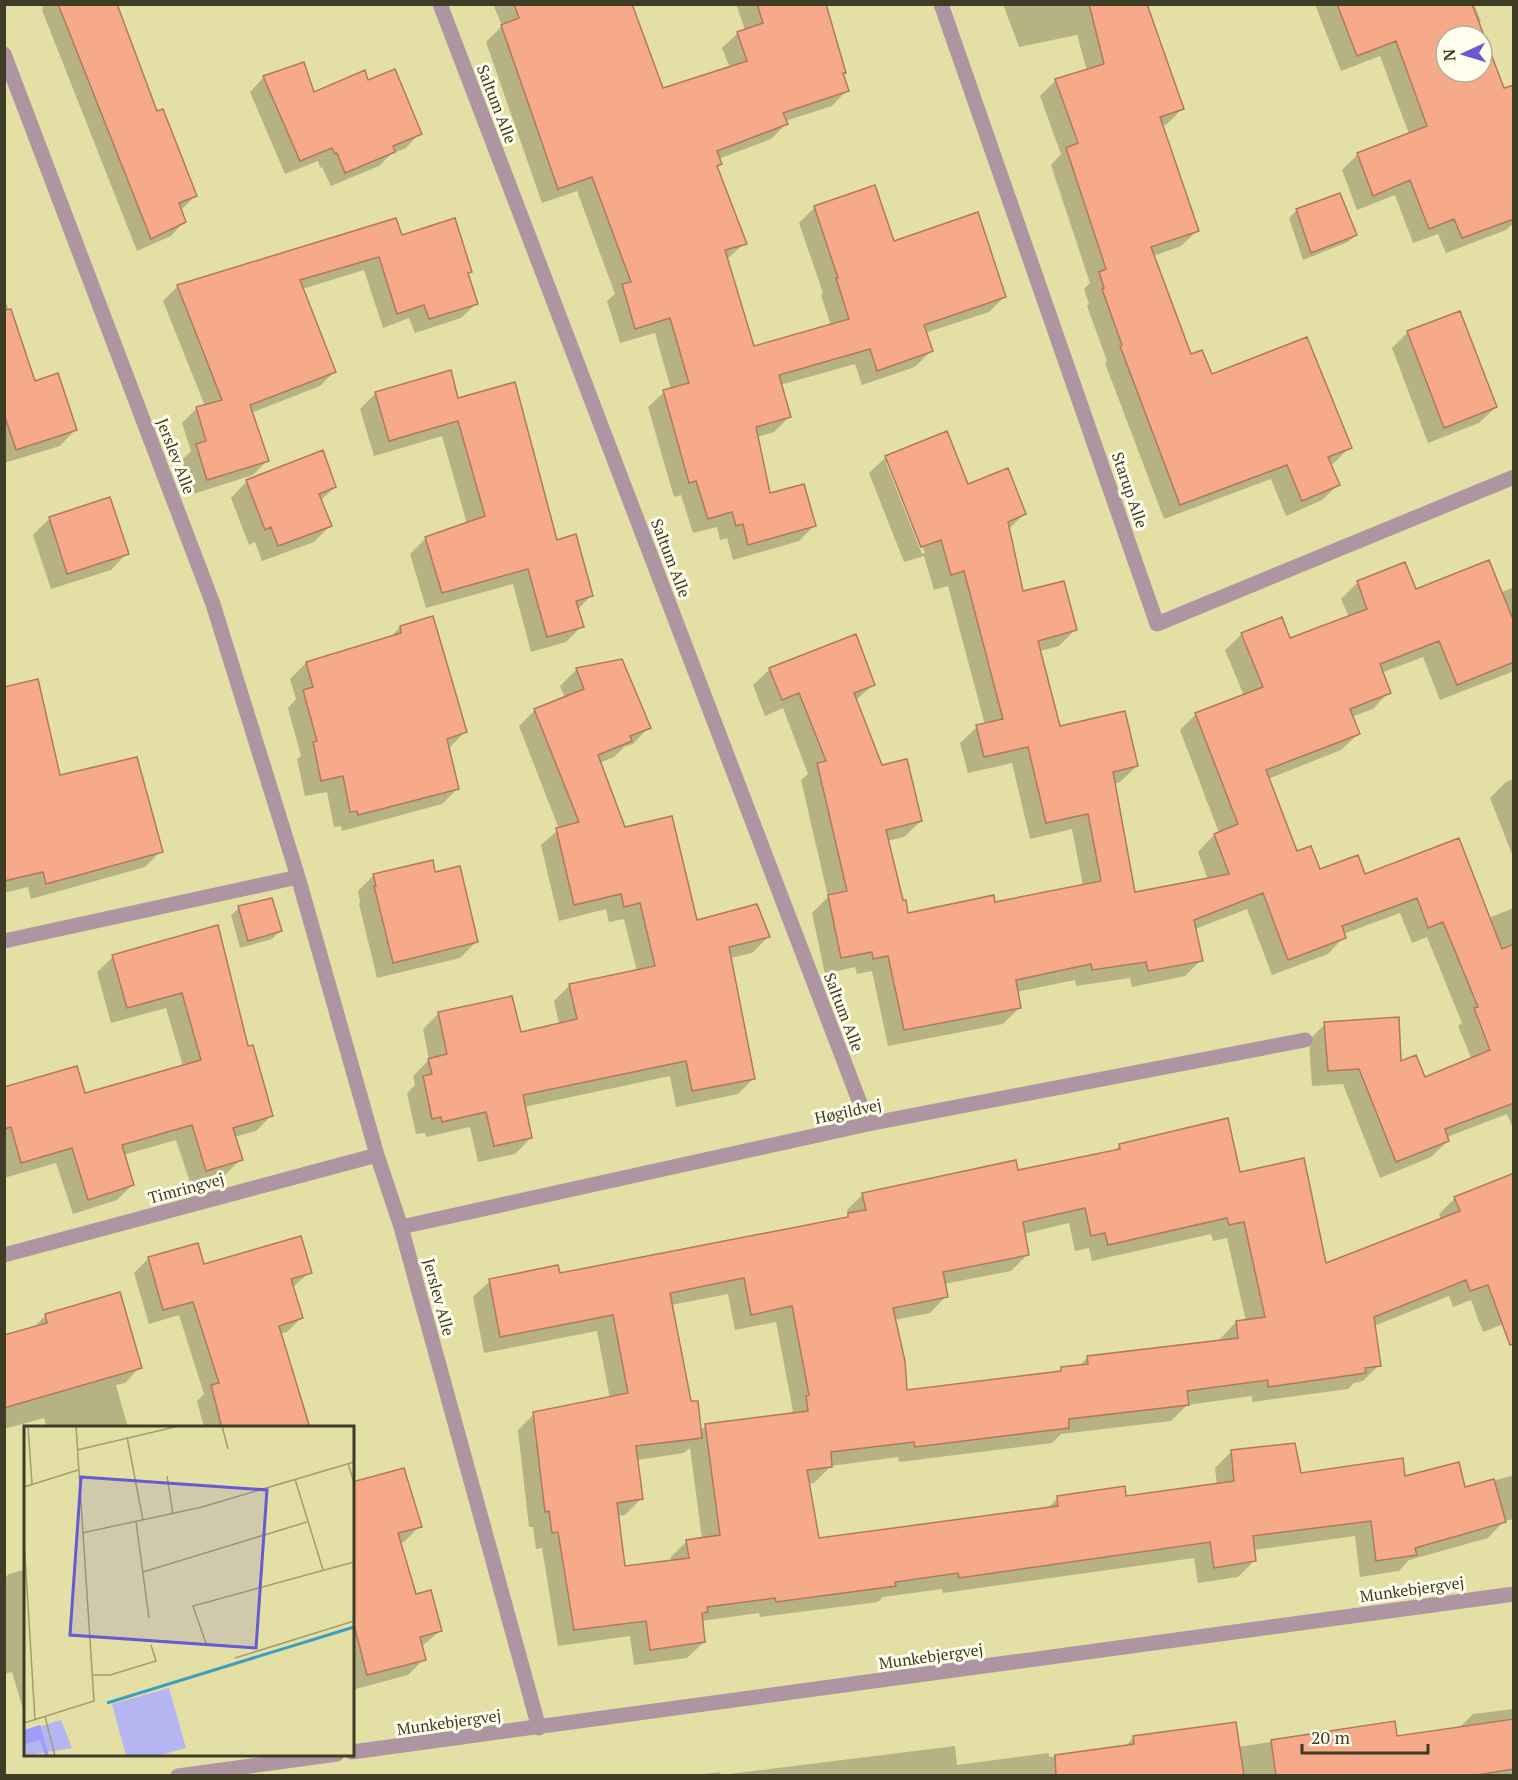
<svg xmlns="http://www.w3.org/2000/svg" width="1518" height="1780" viewBox="0 0 1518 1780" font-family="'PT Serif',serif">
<style>
.shadow{fill:#0003;fill-rule:evenodd}
.building{fill:#f6aa89;stroke:#af7962;stroke-width:1.5;fill-rule:evenodd}
.lines{fill:none;stroke-linecap:round;stroke-linejoin:round}
.street{stroke:#ad95a2;stroke-width:15}
.labels{text-anchor:middle;stroke-width:6;stroke-linejoin:round;paint-order:stroke}
.street-label{font-size:16px;fill:#3e3c24;stroke:#fffeec}
.inset-river{fill:none;stroke:#3d9fbf;stroke-width:3}
.inset-road{fill:none;stroke:#a29e71;stroke-width:1.5}
.view{fill:#675ad3;fill-opacity:0.15;stroke:#675ad3;stroke-width:3}
.inset-edge{fill:none;stroke:#3e3c24;stroke-width:3}
</style>
<rect width="100%" height="100%" fill="#e4dfa4"/>
<!-- shadow -->
<path class="shadow" d="M42,4H115L156,112L195,196L181,210L184,222L171,236L137,251L42,10L43,8Z
M493,4H623L662,89L730,68L722,48L738,33L745,30L736,4H824L844,72L842,74L847,90L832,106L785,121L786,124L771,139L718,159L720,164L716,168L745,243L726,260L753,348L831,326L821,295L823,293L799,223L815,207L1005,296L989,312L925,333L931,351L916,366L912,368L862,385L855,364L780,385L790,416L774,432L757,437L769,495L814,526L799,541L733,560L727,538L720,540L717,527L693,533L681,495L674,497L648,407L664,392L671,389L655,333L620,343L607,301L615,294L577,191L542,203L486,42L502,26Z
M1003,4H1145L1182,109L1167,124L1162,126L1197,231L1181,246L1153,256L1191,356L1212,376L1350,447L1334,463L1330,465L1338,485L1322,500L1286,516L1271,479L1164,519L1105,363L1107,361L1087,306L1089,304L1084,289L1090,283L1051,165L1061,154L1040,96L1056,80L1087,71L1077,35L1019,47Z
M1319,4H1474L1481,21L1478,24L1503,90L1514,192V223L1506,230L1446,253L1438,234L1413,243L1395,195L1357,210L1342,170L1357,155L1409,134L1380,56L1341,71L1316,7ZM1446,36H1482V72H1446Z
M264,77L313,94L368,82L420,133L406,148L391,154L379,166L331,186L322,167L320,168L318,161L285,174L250,92Z
M1297,210L1356,235L1348,242L1303,260L1289,218Z
M401,237L470,272L467,275L476,304L461,318L415,333L409,318L383,328L364,270L302,289L335,371L320,386L251,413L268,460L253,475L193,494L182,460L191,451L182,423L197,408L205,406L163,301L178,286Z
M4,296L34,383L75,430L60,446L4,463Z
M1408,332L1496,407L1479,423L1428,443L1392,348Z
M376,393L457,400L591,596L577,610L582,626L566,642L531,652L513,584L426,608L410,554L426,538L467,524L442,436L374,456L360,409Z
M886,457L967,486L1024,514L1008,530L1022,593L1075,630L1059,646L1040,651L1059,728L1137,766L1120,782L1114,784L1134,894L1208,880L1198,852L1214,835L1219,833L1180,730L1196,714L1244,696L1225,650L1242,634L1289,640L1349,617L1341,599L1358,582L1415,591L1500,593L1514,587V671L1440,700L1423,657L1381,673L1389,692L1373,709L1351,717L1358,734L1341,750L1268,779L1296,853L1319,871L1364,876L1488,918L1514,908V1131L1507,1114L1447,1137L1448,1141L1431,1157L1380,1178L1343,1084L1312,1086L1309,1040L1325,1024L1424,1079L1472,1060L1458,1026L1462,1023L1427,937L1412,943L1400,913L1343,934L1344,937L1328,954L1272,975L1247,909L1195,929L1201,960L1185,976L1132,987L1130,978L1076,986L1075,980L1016,992L1019,1008L1003,1024L888,1046L872,971L857,974L855,967L825,974L812,913L828,897L801,780L808,774L783,708L765,716L753,685L770,669L874,684L855,701L881,766L921,821L904,837L887,841L907,915L994,904L1083,886L1072,829L1030,839L1012,763L968,773L960,743L977,727L985,725L948,586L934,590L924,556L904,562L869,473ZM886,463H889L925,553L922,554Z
M247,481L335,487L320,501L330,526L314,542L262,561L255,542L249,545L231,498Z
M50,518L127,553L111,570L51,589L33,535Z
M400,627L465,732L449,748L458,788L442,804L342,831L341,826L334,827L327,792L305,796L297,759L301,756L288,708L296,699L290,679L306,663L390,638Z
M621,661L649,727L633,744L624,747L614,757L599,763L624,829L696,921L768,937L752,953L730,958L754,1078L738,1094L676,1107L670,1076L524,1107L531,1138L515,1154L478,1162L470,1127L426,1137L425,1133L416,1134L407,1093L415,1085L413,1076L429,1060L423,1029L439,1013L520,1034L559,1024L554,1001L570,985L637,971L624,919L609,922L606,909L559,921L541,845L559,829L519,726L535,710L565,698L560,686L576,670Z
M4,688L59,777L161,851L145,867L31,899L28,887L4,893Z
M1514,779V859L1490,798L1506,782Z
M434,873L476,942L460,958L377,978L359,904L360,902L358,891L374,875Z
M239,908L280,931L272,939L240,948L231,915Z
M217,927L247,1048L272,1115L256,1131L234,1137L241,1159L225,1175L191,1185L176,1140L123,1155L132,1185L117,1200L73,1214L56,1163L4,1178V1088L84,1095L183,1066L166,1008L111,1023L97,972L113,957Z
M1120,1145L1238,1174L1325,1265L1441,1220L1439,1214L1455,1198L1514,1320L1483,1332L1471,1300L1453,1307L1449,1296L1374,1326L1379,1365L1363,1381L1354,1383L1348,1389L1252,1402V1396L1187,1405L1171,1421L1061,1434L1052,1443L899,1462L898,1457L831,1466L814,1483L808,1484L818,1539L1047,1509L1058,1498H1125L1217,1485L1215,1468L1231,1452L1299,1474L1404,1478L1464,1489L1514,1475V1519L1504,1521L1488,1538L1409,1560L1399,1571L1360,1577L1355,1536L1253,1550L1254,1561L1238,1577L1198,1583L1194,1558L943,1593L942,1589L883,1597L878,1602L760,1617L759,1613L701,1621L704,1642L687,1658L634,1665L630,1636L558,1646L542,1548L536,1549L533,1527H529L518,1430L534,1414L610,1399L597,1331L484,1353L473,1297L490,1281L558,1274L843,1220L848,1216L847,1210L863,1194L1017,1172L1113,1152ZM1069,1223L1075,1251L1089,1248L1092,1261L1211,1234L1213,1241L1227,1238L1246,1321L1236,1322L1220,1339V1341L1088,1357L1078,1367L1062,1369L1058,1373L906,1391L894,1320L930,1313L946,1296L944,1284L1011,1271L1028,1254L1023,1234ZM728,1294L735,1330L776,1322L793,1411L790,1414L705,1426L700,1431L690,1403L671,1305ZM690,1448L702,1539L687,1541L671,1557V1562L624,1568L617,1516L625,1515L641,1499L637,1460L684,1453Z
M197,1244L203,1266L310,1272L292,1288L301,1318L287,1332L280,1334L307,1428H204L197,1401L204,1394L179,1315L149,1324L134,1273L148,1259Z
M46,1315L140,1367L125,1383L116,1385L128,1428H47L44,1418L4,1429V1336L32,1329Z
M352,1484L420,1526L404,1542L400,1543L415,1595L440,1631L421,1647L424,1659L408,1675L352,1690Z
M26,1569V1719L12,1672L4,1674V1578L9,1574Z
M1514,1709V1776H688L720,1772L721,1775L955,1746L957,1765L1049,1753V1757L1125,1747L1134,1737L1238,1747L1393,1723L1395,1738L1458,1729L1473,1714Z"/>
<!-- building -->
<path class="building" d="M58,4H117L157,111L163,109L197,196L179,203L186,222L151,239Z
M514,4H632L663,88L747,61L737,32L763,23L757,4H826L846,73H843L849,91L783,113L788,124L717,151L722,164L717,166L747,244L725,250L754,346L849,319L836,278H838L814,206L875,185L894,241L978,212L1006,297L924,325L933,351L928,353L877,371L870,349L779,375L791,417L756,427L770,493L804,484L816,526L748,545L743,524L736,526L732,512L708,519L696,481L689,483L663,390L689,383L670,318L635,329L622,284L631,282L592,177L558,189L501,25L519,18Z
M1089,4H1147L1184,109L1160,117L1199,231L1151,247L1191,354L1202,350L1212,374L1307,337L1352,448L1328,457L1340,485L1302,501L1287,465L1180,505L1120,346L1122,345L1102,289L1104,288L1099,272L1106,269L1066,148L1078,143L1055,79L1104,64Z
M1337,4H1472L1504,88L1514,85V219L1462,238L1454,219L1429,229L1410,180L1373,196L1357,153L1427,126L1396,41L1357,56ZM1446,36H1482V72H1446Z
M304,62L314,92L365,70L368,80L395,69L422,134L393,146L395,152L345,173L337,153L335,154L332,148L300,161L263,76Z
M1340,193L1357,235L1311,253L1296,209Z
M396,218L402,235L455,218L472,272L468,273L478,304L429,319L424,305L397,314L379,257L300,280L336,372L250,405L269,461L207,480L196,444L206,441L196,407L222,400L177,285Z
M11,309L35,381L58,373L77,430L16,450L4,414V310Z
M1460,311L1497,407L1444,428L1407,331Z
M451,370L458,398L515,382L557,540L576,534L593,596L576,601L584,627L547,637L528,569L442,593L425,537L485,516L458,421L389,441L375,392Z
M947,431L968,484L1008,468L1026,514L1008,522L1023,591L1064,581L1077,630L1038,641L1060,726L1125,711L1138,766L1113,772L1135,892L1229,874L1214,834L1238,824L1195,713L1263,687L1241,633L1282,617L1290,638L1367,609L1357,581L1405,562L1416,589L1489,560L1514,622V662L1457,685L1439,641L1380,664L1391,693L1350,709L1360,734L1266,770L1297,851L1311,846L1320,869L1358,855L1365,874L1459,838L1502,949L1514,944V1103L1445,1129L1449,1141L1396,1162L1359,1069L1328,1071L1324,1022L1399,1017L1401,1061L1416,1055L1425,1077L1490,1050L1474,1008L1478,1007L1443,922L1428,928L1417,898L1342,926L1346,938L1288,960L1263,893L1194,920L1203,961L1148,971L1146,962L1092,970L1091,964L1016,980L1021,1008L904,1030L888,956L873,959L872,952L841,958L828,895L847,891L817,763L826,761L799,693L782,700L769,668L856,634L875,685L854,693L882,765L907,759L922,821L886,830L903,900H906L908,913L994,895L995,902L1101,881L1088,814L1046,823L1028,747L984,757L976,725L1003,719L964,571L951,575L941,540L921,547L885,456Z
M323,450L336,487L319,494L332,526L278,546L271,527L265,530L246,480Z
M110,497L129,554L67,574L49,517Z
M433,616L467,732L447,739L459,789L358,815L357,811L350,812L343,776L321,781L313,742L317,741L303,690L313,687L306,662L401,633L400,626Z
M622,659L651,728L630,736L632,741L598,755L625,827L672,816L697,920L757,904L770,937L729,947L755,1079L692,1091L686,1061L523,1095L532,1138L494,1146L486,1112L442,1122L441,1117L432,1119L423,1076L432,1074L428,1059L447,1054L438,1012L512,996L521,1032L577,1019L569,984L655,966L640,903L624,907L621,894L574,905L556,828L579,822L534,709L584,689L576,668Z
M38,679L60,775L137,757L163,852L46,884L43,872L4,881V687Z
M433,860L435,872L460,866L478,942L393,963L374,886H376L373,874Z
M272,898L282,931L248,941L238,906Z
M218,925L248,1046L253,1045L273,1116L233,1128L243,1160L206,1171L192,1125L122,1145L134,1185L88,1200L72,1148L21,1163L11,1127L4,1129V1087L77,1066L85,1093L201,1060L182,993L127,1008L112,955Z
M1228,1118L1240,1172L1304,1158L1326,1263L1460,1211L1454,1197L1514,1173V1344L1510,1345L1488,1285L1470,1291L1466,1280L1374,1317L1381,1366L1365,1368L1366,1373L1268,1387V1380L1187,1391L1189,1405L1069,1419V1428L915,1447L914,1442L831,1452L832,1467L807,1470L819,1538L1058,1506L1057,1496L1125,1486L1126,1496L1234,1481L1231,1450L1295,1443L1301,1473L1403,1458L1405,1476L1459,1462L1465,1487L1494,1479L1506,1522L1415,1548L1417,1555L1376,1561L1371,1521L1253,1536L1256,1561L1214,1568L1210,1542L959,1578L958,1573L895,1582L896,1586L776,1602L775,1598L707,1607L708,1612L702,1613L705,1642L650,1650L646,1621L574,1630L558,1532L552,1533L549,1511L545,1512L533,1412L628,1393L613,1315L500,1337L489,1279L558,1265L560,1273L848,1217V1213L866,1210L862,1193L1016,1160L1018,1170L1120,1149L1119,1144ZM1085,1208L1091,1236L1105,1233L1108,1245L1227,1218L1229,1225L1244,1222L1265,1317L1236,1321L1238,1338L1087,1356L1088,1364L1061,1367V1371L907,1390L905,1361L893,1308L948,1297L943,1272L1029,1255L1023,1222ZM744,1278L751,1315L792,1306L809,1395L806,1396L808,1411L705,1424L720,1535L686,1540L689,1558L625,1566L617,1503L643,1499L636,1446L702,1438L698,1401H691L670,1293Z
M301,1236L312,1273L291,1279L303,1318L279,1326L310,1428H222L211,1385L219,1383L193,1302L163,1310L148,1257L198,1243L204,1264Z
M120,1292L142,1368L4,1408V1335L47,1323L45,1314Z
M404,1468L422,1527L398,1533L416,1594L431,1590L442,1631L420,1637L426,1660L367,1675L352,1617V1482Z
M1514,1719V1769L1470,1776H1276L1271,1740L1395,1721L1397,1736Z
M1236,1722L1244,1776H1056L1055,1755L1134,1744L1133,1736Z"/>
<g class="lines">
<!-- street -->
<path class="street" d="M440,4L868,1124
M941,4L1157,624L1514,477
M4,54L213,604L298,877L377,1155L401,1227L539,1728
M4,941L298,877
M401,1227L868,1124L1305,1040
M4,1255L377,1155
M352,1752L1514,1594
M178,1776L337,1754"/>
</g>
<g class="labels">
<!-- street labels -->
<g class="street-label">
<text transform="translate(497 104) rotate(69)" y="6">Saltum Alle</text>
<text transform="translate(176 456) rotate(69)" y="6">Jerslev Alle</text>
<text transform="translate(1130 490) rotate(71)" y="6">Starup Alle</text>
<text transform="translate(671 558) rotate(69)" y="6">Saltum Alle</text>
<text transform="translate(844 1012) rotate(69)" y="6">Saltum Alle</text>
<text transform="translate(848 1111) rotate(-12)" y="6">Høgildvej</text>
<text transform="translate(186 1188) rotate(-15)" y="6">Timringvej</text>
<text transform="translate(439 1297) rotate(75)" y="6">Jerslev Alle</text>
<text transform="translate(1412 1589) rotate(-8)" y="6">Munkebjergvej</text>
<text transform="translate(931 1656) rotate(-8)" y="6">Munkebjergvej</text>
<text transform="translate(449 1722) rotate(-8)" y="6">Munkebjergvej</text>
</g>
</g>
<!-- overview -->
<g transform="translate(24 1426)">
<rect width="330" height="330" fill="#e4dfa4"/>
<path d="M145,262L162,322L133,330H102L88,278ZM37,294L48,322L0,330V305Z" fill="#b5b6f1"/>
<path d="M16,299L21,316L25,329H21L16,314L0,319V304Z" fill="#9e9cfa"/>
<path class="inset-river" d="M83,277L330,201"/>
<path class="inset-road" d="M4,0L8,58M198,0L204,23M103,11L119,94M53,24L155,0M324,37L330,57M143,50L149,88M271,53L299,144M0,61L54,44M112,96L125,192M58,107L178,81L330,36M0,113L11,294M119,146L283,96M183,220L169,180L330,136M211,232L330,195M68,249H86L132,235L127,219M21,290L31,330M0,297L70,275L52,0"/>
<path class="view" d="M57,51L243,64L232,222L46,209Z"/>
<rect width="330" height="330" class="inset-edge"/>
</g>
<!-- border -->
<rect width="1518" height="1780" fill="none" stroke="#3e3c24" stroke-width="12"/>
<!-- north arrow -->
<g transform="translate(1464 54) rotate(266)"><circle r="28" fill="#fffeec" stroke="#b2b09c" stroke-width="1.5"/>
<path d="M0-4.5L10 22L0 15L-10 22Z" fill="#675ad3"/>
<text y="-9" font-size="16" font-weight="bold" text-anchor="middle" fill="#3e3c24">N</text>
</g>
<!-- scale -->
<path d="M1302 1744v9h126v-9" fill="none" stroke="#3e3c24" stroke-width="3"/>
<text x="1311" y="1744" font-size="18" fill="#3e3c24" stroke="#fffeec" stroke-width="4.5" paint-order="stroke">20 m</text>
</svg>
